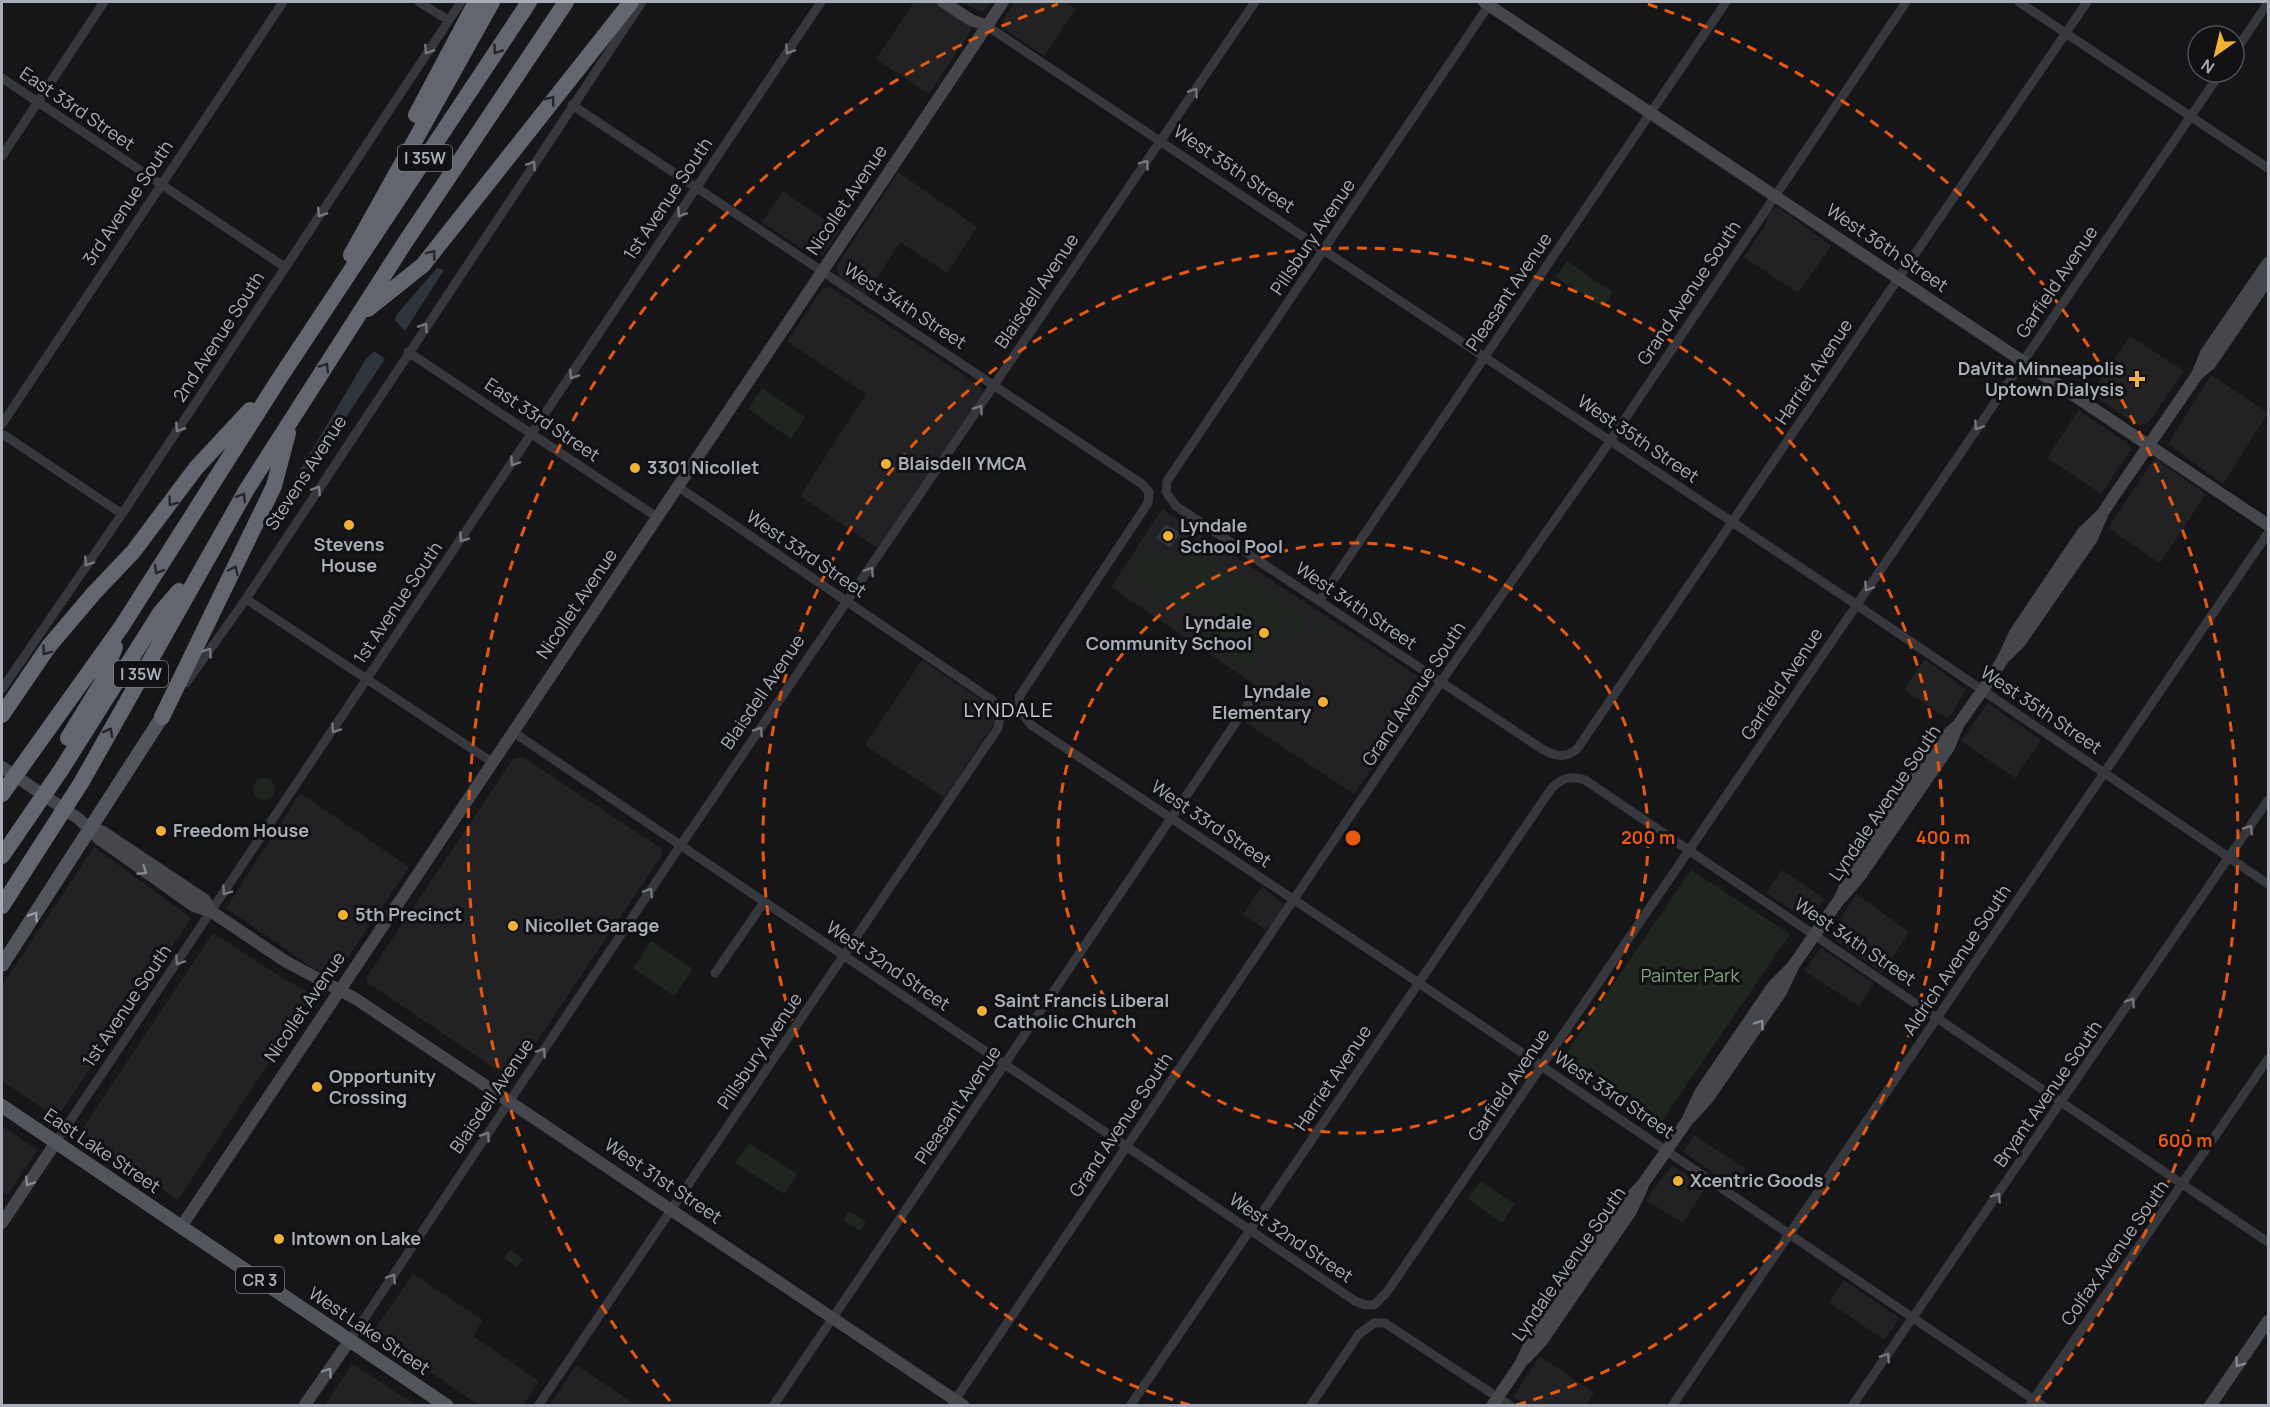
<svg xmlns="http://www.w3.org/2000/svg" width="2270" height="1407" viewBox="0 0 2270 1407" font-family="Manrope,sans-serif">
<style>
.built{fill:#222225}
.green{fill:#1e261f}
.water{fill:#2c353c}
.lines{fill:none;stroke-linecap:round;stroke-linejoin:round}
.street{stroke:#37383d;stroke-width:9}
.secondary{stroke:#45474d;stroke-width:12}
.primary{stroke:#53555c;stroke-width:14}
.highway{stroke:#63666e;stroke-width:16}
.oneway{stroke:#757881}
.oneway2{stroke:#26262a}
.oneway3{stroke:#858993}
.oneway4{stroke:#979ba6}
.ring{fill:none;stroke:#e8590c;stroke-width:3;stroke-dasharray:10 8}
.poi-dot{fill:#f2b134;stroke:#111113;stroke-width:2}
.labels{text-anchor:middle;stroke-width:6;stroke-linejoin:round;paint-order:stroke}
.shield{fill:#111113;stroke:#7b7e86;stroke-width:1.5}
.shield-label{font-size:16px;font-weight:bold;fill:#a8adb8}
.street-label{font-size:18px;fill:#a8adb8;stroke:#111113}
.poi-label{font-size:18px;font-weight:bold;fill:#a8adb8;stroke:#111113;text-anchor:start}
.park-label{font-size:18px;fill:#7fa381;stroke:#111113}
.neighbourhood-label{font-size:20px;letter-spacing:1.5px;fill:#c9ccd4;stroke:#111113}
.centre{fill:#e8590c;stroke:#111113;stroke-width:3}
.ring-label{font-size:18px;text-anchor:middle;font-weight:bold;fill:#e8590c;stroke:#111113;stroke-width:6;stroke-linejoin:round;paint-order:stroke}
</style>
<rect width="100%" height="100%" fill="#161618"/>
<!-- built -->
<path class="built" d="M914,2H936L969,24L972,29L929,94L876,59Z
M962,2H992L982,12Z
M1014,2H1064L1076,9L1044,56L1004,29L1002,21Z
M898,172L977,227L947,273L900,242L866,295L839,276L836,267Z
M783,191L840,230L822,256L814,257L762,222Z
M1777,206L1831,246L1798,293L1744,257L1766,224L1768,214Z
M830,287L980,386L983,391V397L879,549L800,496L866,394L787,341L823,288Z
M2130,336L2184,371L2149,422L2140,426L2091,394Z
M2211,375L2268,413L2223,484L2168,444Z
M2079,410L2126,442L2131,449L2101,494L2047,458Z
M2155,458L2206,494L2160,563L2108,528Z
M1162,509L1430,684L1427,695L1423,698L1354,794L1245,722L1258,698V692L1252,683L1111,587Z
M1925,659L1966,690L1948,719L1904,690Z
M922,660L997,711V719L945,798L865,745Z
M1988,703L2041,740L2015,778L1961,741Z
M523,757L662,849V855L515,1074L506,1076L368,983L366,978L513,759Z
M300,793L409,867L336,975L331,977H326L226,908Z
M94,847L191,918L57,1118L2,1081V985Z
M1782,870L1825,899L1810,919L1806,920L1766,893Z
M1262,887L1285,905L1281,914L1266,930L1243,914Z
M1856,894L1909,932L1882,973L1830,936Z
M213,933L289,982L314,994L178,1200L79,1134Z
M1821,948L1874,983L1859,1006L1804,971Z
M2,1126L37,1150L7,1195L2,1192Z
M1694,1135L1746,1169L1734,1187L1683,1152Z
M1672,1165L1706,1187L1683,1223L1646,1200Z
M413,1274L483,1320L473,1336L539,1381L523,1405H479L372,1333Z
M1844,1280L1900,1318L1884,1340L1829,1302Z
M1540,1356L1594,1393L1586,1405H1525L1513,1397Z
M353,1363V1364L416,1405H325Z
M576,1365L636,1405H550Z"/>
<!-- green -->
<path class="green" d="M1567,261L1613,293L1603,307L1556,277Z
M762,388L805,417L791,439L748,409Z
M1198,552L1231,574L1208,609H1179L1136,580L1134,570L1142,558L1150,553L1170,559Z
M1238,571L1294,610L1273,641C1259,615 1248,626 1226,624L1211,611Z
M1300,613L1303,615L1304,628L1297,636L1284,641L1283,636Z
M1314,621L1325,629V637L1313,630L1311,623Z
M1213,623L1238,631L1251,629L1263,638C1263,651 1262,657 1252,666L1240,665L1204,636Z
M253 789a11 11 0 1 1 22 0a11 11 0 1 1-22 0Z
M1691,870L1790,934L1657,1128L1560,1062Z
M651,941L693,969L674,996L633,968Z
M749,1143L797,1174L784,1194L735,1163Z
M1480,1181L1515,1204L1502,1223L1468,1199Z
M849,1211L866,1222L860,1231L843,1220Z
M510,1250L523,1259L517,1267L504,1258Z"/>
<!-- water -->
<path class="water" d="M437,268L444,270L405,331L395,320L397,314Z
M374,351L385,359L282,513L278,507L281,502L366,359Z
M1166,524L1180,533L1170,548L1156,538Z"/>
<g class="lines">
<!-- street -->
<path class="street" d="M419,2L448,20
M1491,2L1167,481L1166,492L1176,506L1542,749C1554,756 1565,759 1577,749L2087,2
M2019,2L2268,168
M987,26L1848,599L2268,884
M2234,53L2268,3
M2,78L285,267
M572,105L1142,484L1149,492L1148,503L1019,697L1020,710L1031,725L1407,975L2043,1406
M2,156L104,2
M408,352L657,517
M2,424L283,2
M4,435L122,514
M246,599L492,762
M1319,601L1726,2
M186,683L246,599L642,2
M2,689L122,514L461,2
M513,732L1355,1301L1365,1305H1374L1387,1292L2221,72
M715,973L764,902
M56,1142L821,2
M350,1340L672,858L1255,2
M538,1406L998,728L1001,712L992,700L677,486
M773,1406L1249,703
M951,1406L1447,673L1604,450L1906,2
M1130,1406L1551,789C1561,778 1571,775 1585,780L2268,1242
M1310,1406L1359,1334L1374,1323H1385L1511,1406
M1672,1406L2268,533
M1852,1406L2268,800
M2029,1406L2268,1059"/>
<!-- secondary -->
<path class="secondary" d="M943,2L971,20L987,26
M1484,2L2268,525
M2197,375L2210,364L2268,279
M2006,656L2020,642L2092,538L2102,515
M2,767L79,819L98,838L194,906L212,912L285,961L356,999L964,1406
M91,828L103,832L205,900L212,912
M1842,897L1860,876L1949,747L1958,725
M1690,1118L1708,1098L1781,992L1793,967
M2,1223L56,1142
M181,1227L1003,2
M1525,1359L1541,1342L1631,1211L1642,1188
M304,1406L350,1340
M1492,1406L1521,1363L1533,1337L1624,1204L1643,1184L1687,1121L1700,1093L1773,986L1793,966L1822,924L1839,900L1853,870L1940,741L1958,725L1989,681L2003,659L2015,633L2083,532L2102,514L2116,493L2197,375L2206,353L2268,263
M2210,1406L2268,1321"/>
<!-- primary -->
<path class="primary" d="M2,965L162,717
M2,1106L447,1406"/>
<!-- highway -->
<path class="highway" d="M416,115L476,2
M351,255L492,2
M368,309L423,265L631,2
M2,715L49,646L94,593L133,552L196,468L250,410
M162,717L274,486L288,433
M68,738L101,684L115,647
M2,794L122,626L279,379L529,2
M2,856L61,770L160,613L179,591
M2,906L81,783L247,489L404,244L566,2"/>
</g>
<!-- one-way arrows -->
<defs><path id="oneway-chevron" d="M-2-3.5L2.5 0L-2 3.5" fill="none" stroke-width="1.6" stroke-linecap="round" stroke-linejoin="round" transform="scale(1.5)"/></defs>
<g class="oneway">
<use href="#oneway-chevron" transform="translate(428 50) rotate(123)"/>
<use href="#oneway-chevron" transform="translate(789 50) rotate(124)"/>
<use href="#oneway-chevron" transform="translate(1194 92) rotate(-56)"/>
<use href="#oneway-chevron" transform="translate(1145 164) rotate(-55)"/>
<use href="#oneway-chevron" transform="translate(532 165) rotate(-56)"/>
<use href="#oneway-chevron" transform="translate(321 213) rotate(123)"/>
<use href="#oneway-chevron" transform="translate(681 213) rotate(124)"/>
<use href="#oneway-chevron" transform="translate(424 327) rotate(-56)"/>
<use href="#oneway-chevron" transform="translate(573 375) rotate(124)"/>
<use href="#oneway-chevron" transform="translate(979 409) rotate(-56)"/>
<use href="#oneway-chevron" transform="translate(1978 426) rotate(124)"/>
<use href="#oneway-chevron" transform="translate(179 428) rotate(123)"/>
<use href="#oneway-chevron" transform="translate(514 462) rotate(124)"/>
<use href="#oneway-chevron" transform="translate(317 490) rotate(-57)"/>
<use href="#oneway-chevron" transform="translate(463 538) rotate(125)"/>
<use href="#oneway-chevron" transform="translate(88 562) rotate(124)"/>
<use href="#oneway-chevron" transform="translate(870 571) rotate(-56)"/>
<use href="#oneway-chevron" transform="translate(1868 587) rotate(124)"/>
<use href="#oneway-chevron" transform="translate(208 652) rotate(-55)"/>
<use href="#oneway-chevron" transform="translate(335 729) rotate(124)"/>
<use href="#oneway-chevron" transform="translate(759 731) rotate(-56)"/>
<use href="#oneway-chevron" transform="translate(2249 829) rotate(-56)"/>
<use href="#oneway-chevron" transform="translate(226 891) rotate(125)"/>
<use href="#oneway-chevron" transform="translate(649 892) rotate(-57)"/>
<use href="#oneway-chevron" transform="translate(179 961) rotate(124)"/>
<use href="#oneway-chevron" transform="translate(2131 1002) rotate(-56)"/>
<use href="#oneway-chevron" transform="translate(542 1052) rotate(-56)"/>
<use href="#oneway-chevron" transform="translate(486 1136) rotate(-56)"/>
<use href="#oneway-chevron" transform="translate(1997 1197) rotate(-55)"/>
<use href="#oneway-chevron" transform="translate(392 1278) rotate(-56)"/>
<use href="#oneway-chevron" transform="translate(1886 1357) rotate(-56)"/>
</g>
<g class="oneway2">
<use href="#oneway-chevron" transform="translate(497 50) rotate(124)"/>
<use href="#oneway-chevron" transform="translate(551 100) rotate(-51)"/>
<use href="#oneway-chevron" transform="translate(432 254) rotate(-52)"/>
<use href="#oneway-chevron" transform="translate(325 367) rotate(-57)"/>
<use href="#oneway-chevron" transform="translate(242 497) rotate(-59)"/>
<use href="#oneway-chevron" transform="translate(172 502) rotate(126)"/>
<use href="#oneway-chevron" transform="translate(158 570) rotate(122)"/>
<use href="#oneway-chevron" transform="translate(234 570) rotate(-65)"/>
<use href="#oneway-chevron" transform="translate(46 651) rotate(126)"/>
<use href="#oneway-chevron" transform="translate(109 732) rotate(-61)"/>
</g>
<g class="oneway3">
<use href="#oneway-chevron" transform="translate(143 871) rotate(35)"/>
<use href="#oneway-chevron" transform="translate(1760 1024) rotate(-55)"/>
<use href="#oneway-chevron" transform="translate(29 1182) rotate(124)"/>
<use href="#oneway-chevron" transform="translate(2239 1363) rotate(125)"/>
<use href="#oneway-chevron" transform="translate(328 1372) rotate(-55)"/>
</g>
<use class="oneway4" href="#oneway-chevron" transform="translate(34 916) rotate(-57)"/>
<!-- distance rings -->
<g class="ring">
<circle cx="1353" cy="838" r="295"/>
<path d="M1190 1405A590 590 0 1 1 1516 1405"/>
<path d="M670 1401A885 885 0 0 1 1058 4M1648 4A885 885 0 0 1 2036 1401"/>
</g>
<!-- markers -->
<g class="poi-dot">
<path d="M2134 370h6v6h6v6h-6v6h-6v-6h-6v-6h6z"/>
<circle cx="886" cy="464" r="6"/>
<circle cx="635" cy="468" r="6"/>
<circle cx="349" cy="525" r="6"/>
<circle cx="1168" cy="536" r="6"/>
<circle cx="1264" cy="633" r="6"/>
<circle cx="1323" cy="702" r="6"/>
<circle cx="161" cy="831" r="6"/>
<circle cx="343" cy="915" r="6"/>
<circle cx="513" cy="926" r="6"/>
<circle cx="982" cy="1011" r="6"/>
<circle cx="317" cy="1087" r="6"/>
<circle cx="1678" cy="1181" r="6"/>
<circle cx="279" cy="1239" r="6"/>
</g>
<g class="labels">
<!-- shield labels -->
<g class="shield">
<rect x="398" y="145" width="54" height="26" rx="4.5"/>
<rect x="114" y="661" width="54" height="26" rx="4.5"/>
<rect x="236" y="1267" width="48" height="26" rx="4.5"/>
</g>
<g class="shield-label">
<text x="425" y="164">I 35W</text>
<text x="141" y="680">I 35W</text>
<text x="260" y="1286">CR 3</text>
</g>
<!-- street labels -->
<g class="street-label">
<text transform="translate(77 109) rotate(34)" y="6">East 33rd Street</text>
<text transform="translate(1234 169) rotate(34)" y="6">West 35th Street</text>
<text transform="translate(668 199) rotate(-56)" y="6">1st Avenue South</text>
<text transform="translate(847 200) rotate(-56)" y="6">Nicollet Avenue</text>
<text transform="translate(128 203) rotate(-56)" y="6">3rd Avenue South</text>
<text transform="translate(1313 237) rotate(-56)" y="6">Pillsbury Avenue</text>
<text transform="translate(1887 248) rotate(34)" y="6">West 36th Street</text>
<text transform="translate(2057 282) rotate(-56)" y="6">Garfield Avenue</text>
<text transform="translate(1037 291) rotate(-56)" y="6">Blaisdell Avenue</text>
<text transform="translate(1509 292) rotate(-56)" y="6">Pleasant Avenue</text>
<text transform="translate(1689 293) rotate(-56)" y="6">Grand Avenue South</text>
<text transform="translate(905 306) rotate(33)" y="6">West 34th Street</text>
<text transform="translate(219 337) rotate(-57)" y="6">2nd Avenue South</text>
<text transform="translate(1814 372) rotate(-56)" y="6">Harriet Avenue</text>
<text transform="translate(542 420) rotate(34)" y="6">East 33rd Street</text>
<text transform="translate(1638 439) rotate(34)" y="6">West 35th Street</text>
<text transform="translate(306 473) rotate(-57)" y="6">Stevens Avenue</text>
<text transform="translate(806 554) rotate(34)" y="6">West 33rd Street</text>
<text transform="translate(398 603) rotate(-56)" y="6">1st Avenue South</text>
<text transform="translate(577 604) rotate(-56)" y="6">Nicollet Avenue</text>
<text transform="translate(1356 606) rotate(34)" y="6">West 34th Street</text>
<text transform="translate(1782 684) rotate(-56)" y="6">Garfield Avenue</text>
<text transform="translate(763 692) rotate(-56)" y="6">Blaisdell Avenue</text>
<text transform="translate(1414 694) rotate(-56)" y="6">Grand Avenue South</text>
<text transform="translate(2041 710) rotate(34)" y="6">West 35th Street</text>
<text transform="translate(1885 803) rotate(-56)" y="6">Lyndale Avenue South</text>
<text transform="translate(1211 824) rotate(34)" y="6">West 33rd Street</text>
<text transform="translate(1855 942) rotate(34)" y="6">West 34th Street</text>
<text transform="translate(1957 960) rotate(-56)" y="6">Aldrich Avenue South</text>
<text transform="translate(888 966) rotate(34)" y="6">West 32nd Street</text>
<text transform="translate(127 1006) rotate(-56)" y="6">1st Avenue South</text>
<text transform="translate(305 1007) rotate(-56)" y="6">Nicollet Avenue</text>
<text transform="translate(760 1051) rotate(-56)" y="6">Pillsbury Avenue</text>
<text transform="translate(1333 1078) rotate(-56)" y="6">Harriet Avenue</text>
<text transform="translate(1509 1085) rotate(-56)" y="6">Garfield Avenue</text>
<text transform="translate(2048 1094) rotate(-55)" y="6">Bryant Avenue South</text>
<text transform="translate(1614 1095) rotate(34)" y="6">West 33rd Street</text>
<text transform="translate(492 1096) rotate(-56)" y="6">Blaisdell Avenue</text>
<text transform="translate(958 1105) rotate(-56)" y="6">Pleasant Avenue</text>
<text transform="translate(1121 1125) rotate(-56)" y="6">Grand Avenue South</text>
<text transform="translate(102 1151) rotate(34)" y="6">East Lake Street</text>
<text transform="translate(663 1181) rotate(34)" y="6">West 31st Street</text>
<text transform="translate(1291 1238) rotate(34)" y="6">West 32nd Street</text>
<text transform="translate(2115 1253) rotate(-55)" y="6">Colfax Avenue South</text>
<text transform="translate(1569 1264) rotate(-55)" y="6">Lyndale Avenue South</text>
<text transform="translate(369 1331) rotate(34)" y="6">West Lake Street</text>
</g>
<!-- poi labels -->
<g class="poi-label">
<text x="2124" y="375" text-anchor="end">DaVita Minneapolis<tspan x="2124" dy="21">Uptown Dialysis</tspan></text>
<text x="898" y="470">Blaisdell YMCA</text>
<text x="647" y="474">3301 Nicollet</text>
<text x="1180" y="532">Lyndale<tspan x="1180" dy="21">School Pool</tspan></text>
<text x="349" y="551" text-anchor="middle">Stevens<tspan x="349" dy="21">House</tspan></text>
<text x="1252" y="629" text-anchor="end">Lyndale<tspan x="1252" dy="21">Community School</tspan></text>
<text x="1311" y="698" text-anchor="end">Lyndale<tspan x="1311" dy="21">Elementary</tspan></text>
<text x="173" y="837">Freedom House</text>
<text x="355" y="921">5th Precinct</text>
<text x="525" y="932">Nicollet Garage</text>
<text x="994" y="1007">Saint Francis Liberal<tspan x="994" dy="21">Catholic Church</tspan></text>
<text x="329" y="1083">Opportunity<tspan x="329" dy="21">Crossing</tspan></text>
<text x="1690" y="1187">Xcentric Goods</text>
<text x="291" y="1245">Intown on Lake</text>
</g>
<!-- park labels -->
<g class="park-label">
<text x="1690" y="982">Painter Park</text>
</g>
<!-- neighbourhood labels -->
<g class="neighbourhood-label">
<text x="1009" y="717">LYNDALE</text>
</g>
</g>
<circle cx="1353" cy="838" r="9" class="centre"/>
<g class="ring-label">
<text x="1648" y="844">200 m</text>
<text x="1943" y="844">400 m</text>
<text x="2185" y="1147">600 m</text>
</g>
<!-- border -->
<rect width="2270" height="1407" fill="none" stroke="#a8adb8" stroke-width="6"/>
<!-- north arrow -->
<g transform="translate(2216 54) rotate(214)"><circle r="28" fill="#111113" stroke="#4d4f55" stroke-width="1.5"/>
<path d="M0-4.5L10 22L0 15L-10 22Z" fill="#f2b134"/>
<text y="-9" font-size="16" font-weight="bold" text-anchor="middle" fill="#a8adb8">N</text>
</g>
</svg>
